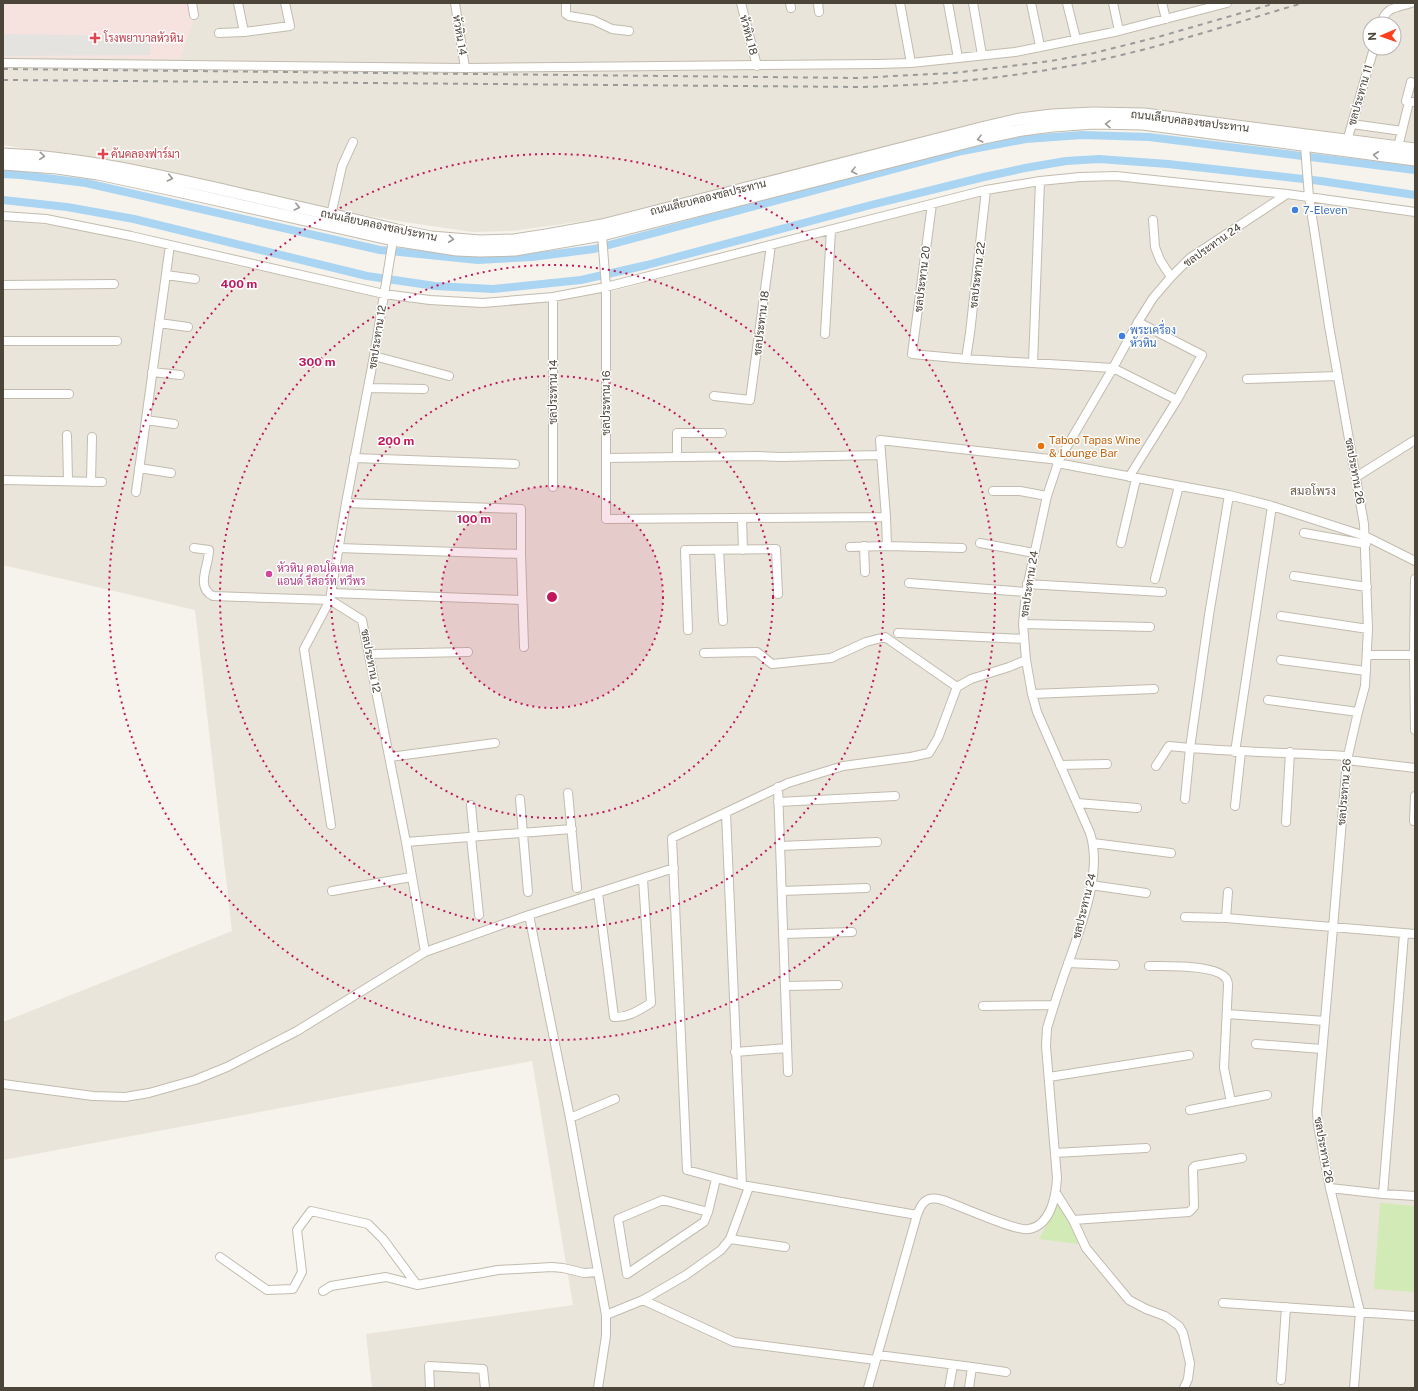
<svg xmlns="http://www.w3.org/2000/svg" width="1418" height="1391" viewBox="0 0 1418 1391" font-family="'Public Sans',Sarabun,sans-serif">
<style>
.residential{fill:#eae5da;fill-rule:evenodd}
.medical{fill:#f6e3e0}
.green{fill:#d2eab5}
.parking{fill:#e5e3e0}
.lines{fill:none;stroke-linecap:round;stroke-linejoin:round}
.canal{stroke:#a9d4f2;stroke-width:8}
.minor-casing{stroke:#c2bbae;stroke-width:10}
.tertiary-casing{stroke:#c2bbae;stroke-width:13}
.minor{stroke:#fff;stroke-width:8}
.tertiary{stroke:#fff;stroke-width:11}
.rail{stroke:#9a9a9a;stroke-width:2;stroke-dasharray:5 5;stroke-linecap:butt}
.oneway{stroke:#9c9892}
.ring{fill:none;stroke:#c2185b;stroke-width:2;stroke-dasharray:2 4}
.health-dot{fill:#e0444e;stroke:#fff;stroke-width:1.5}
.shop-dot{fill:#3f7fe0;stroke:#fff;stroke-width:1.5}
.food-dot{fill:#e8710a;stroke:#fff;stroke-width:1.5}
.hotel-dot{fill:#d1479c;stroke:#fff;stroke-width:1.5}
.labels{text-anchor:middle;stroke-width:3;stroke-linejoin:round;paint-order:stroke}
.street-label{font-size:11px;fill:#4b4439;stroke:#fff}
.health-label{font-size:11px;fill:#be3a42;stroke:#fff;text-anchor:start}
.shop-label{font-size:11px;fill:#366cbe;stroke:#fff;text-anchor:start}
.food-label{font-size:11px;fill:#c56008;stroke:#fff;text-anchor:start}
.hotel-label{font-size:11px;fill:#b23c85;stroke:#fff;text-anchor:start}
.neighbourhood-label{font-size:12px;fill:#6e6250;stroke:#fff}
.centre{fill:#c2185b;stroke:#fff;stroke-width:2}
.ring-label{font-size:12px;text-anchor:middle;font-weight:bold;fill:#c2185b;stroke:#fff;stroke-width:3;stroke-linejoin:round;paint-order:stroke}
</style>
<rect width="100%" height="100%" fill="#f6f3ec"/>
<!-- residential -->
<path class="residential" d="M3,3H1415V142L1145,110L1083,108L606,218L513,231L472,232L398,221L235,193L77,157L3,145ZM1370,24H1394V48H1370Z
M1117,178L1415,216V1388H372L366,1334L573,1305L532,1061L3,1160V1022L232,931L195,610L3,565V219L65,227L137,241L232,265L310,281L368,295L426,301L549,300L613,291L975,196L1033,185Z"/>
<!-- medical -->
<path class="medical" d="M3,3H190L194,19L180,59L3,57Z"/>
<!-- green -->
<path class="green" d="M1059,1203L1079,1244L1039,1239Z
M1380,1203L1415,1206V1292L1374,1289Z"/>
<!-- parking -->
<path class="parking" d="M3,34L150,36V55L3,56Z"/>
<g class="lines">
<!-- canal -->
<path class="canal" d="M3,174L21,175L86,183L380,250L478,260L532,257L594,249L962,151L1026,139L1082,135L1149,137L1415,170
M3,200L67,207L134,219L367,276L435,286L493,289L581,280L647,265L867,206L984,177L1025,168L1066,161L1099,159L1168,164L1321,181L1415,195"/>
<defs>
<path id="minor" d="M192,3L194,15
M238,3L244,32
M455,3L465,68
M566,3V14L569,16L593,20L612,29L629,31
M741,3L757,66
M790,3L791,8
M818,3L819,12
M900,3L911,63
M948,3L958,58
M973,3L982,55
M1031,3L1040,46
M1067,3L1076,39
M1113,3L1119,31
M1162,3L1166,19
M1381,24C1385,7 1396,8 1411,3
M219,33L244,32L290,26L285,3
M3,63L465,68L878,64L911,63L1015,52L1119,31L1227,3
M1409,102L1406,101L1411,82
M1352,124L1402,131
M1347,141L1374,48
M1305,146L1309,197L1329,326L1364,524L1368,629L1365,686L1358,712L1347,760L1333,928L1317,1111L1318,1125L1330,1188L1360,1312L1354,1388
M1398,147L1409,102H1415
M932,204L912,354L966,359L1113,368L1177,400
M331,215L342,166L353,142
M3,216L46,219L131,236L384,294L430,300L483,303L553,297L606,287L986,190L1040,181L1080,177L1116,176L1287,194L1415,212
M1153,220L1155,247L1160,260L1171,277
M602,235L606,287V519L886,517L880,440L1059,460
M393,240L374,356L346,503L330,600L362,620L406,842L425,952
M166,275L195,279
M3,285L114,284
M159,323L188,327
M825,334L831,230
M3,341H117
M374,356L449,376
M966,359L970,333L986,190
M1033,363L1040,181
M152,372L180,375
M1247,379L1338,376
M368,388L424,389
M3,394H69
M714,396L750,400L771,245
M146,420L174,424
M67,435L68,481
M677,457V433H722
M354,458L515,464
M606,458L759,456L780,457L881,455
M1057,463L1229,495L1272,506L1365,536L1415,561
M139,468L171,473
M1129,477L1177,400L1202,355L1138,322
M1356,477L1415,440
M3,480L102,482
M91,482L92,437
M553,487V297
M993,491H1020L1047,496
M136,492L170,245
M1229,495L1209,615L1190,748C1242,752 1295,753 1347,756
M346,503L521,509V554L524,647
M886,517L887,546
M742,518L743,550
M1304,533L1366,544
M980,543L1034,553
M1121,543L1136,479
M864,546L865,572
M850,547L887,546L962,548
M194,548L209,550C209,566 195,587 213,596L330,600L304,649L331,825
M338,548L521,554
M719,550L723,621
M1294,576L1367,587
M1155,579L1179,486
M1415,579L1414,655L1415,730
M909,583L1026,592
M1027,584L1162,592
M331,593L522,600
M1281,616L1368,629
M1023,624L1150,627
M688,630L685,550L776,549L778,594
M898,633L1024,639
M704,653L757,652L772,664L831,658L866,642L885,637L957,687
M370,654L468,652
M1367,655H1415
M1281,660L1366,671
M1032,694L1154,689
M1268,700L1358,712
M1235,752L1272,506
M390,757L495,743
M1347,760L1415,768
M1060,765L1107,764
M1156,766L1169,746L1190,748L1185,799
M778,787L788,1072
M568,793L577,888
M520,799L528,892
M778,802L895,796
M1077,803L1137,808
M471,805L474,837
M1235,806L1241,752
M726,813L742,1185
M1414,821L1415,796
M1286,822L1290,752
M471,837L479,915
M406,842L572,829
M1093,843L1171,853
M780,846L877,842
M1091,885L1146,893
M332,891L411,877
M782,891L866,888
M598,893L614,1017C628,1018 639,1010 651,1003L643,879
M529,915L570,1118L606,1315V1336L598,1388
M1185,917L1226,918L1415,934
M1226,918L1228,892
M783,934L852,932
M1068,963L1115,965
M1149,966C1164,966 1220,964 1227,980C1228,982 1228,984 1228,986L1224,1068L1231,1102
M785,986L838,985
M983,1006L1054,1005
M1227,1014L1325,1021
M1256,1044L1322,1049
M735,1052L787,1048
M1049,1077L1189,1055
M3,1084L93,1096L125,1097L149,1093L195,1080L227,1067L297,1031L425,952L529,915L674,868
M1190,1110L1267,1095
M570,1118L615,1099
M1055,1153L1146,1148
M1330,1188L1383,1194L1415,1196
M1056,1193L1073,1220L1086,1248L1129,1300L1146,1309L1165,1316L1179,1326L1183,1333L1190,1363L1188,1379L1184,1388
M1383,1194L1404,934
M708,1212L663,1200L618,1219L627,1274L704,1222L708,1212L716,1179
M917,1215L742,1185L687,1170L672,838L788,783L843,766L911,757L929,753L938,738L957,687L971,679L1009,667L1026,660
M1073,1220L1189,1212L1194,1207L1193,1168L1195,1166L1242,1158
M730,1239L785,1247
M220,1257L267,1290L293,1289L302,1272L297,1230L311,1211L368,1224L383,1239L417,1285L498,1270L552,1267L563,1268L584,1273L597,1272
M323,1291L331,1286L386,1277L417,1285
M643,1300L734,1342L876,1360
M1223,1303L1415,1316
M606,1315L643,1300L686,1275L721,1250L730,1239L749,1187
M878,1355L972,1367L969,1388
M972,1367L1006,1372
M1281,1380L1286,1307
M430,1388L429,1366L483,1369L485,1388
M868,1388L917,1215C919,1210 921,1203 927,1200C934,1196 946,1201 953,1204C967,1209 1018,1232 1029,1229C1051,1225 1056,1196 1057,1178L1046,1046L1047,1028C1054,1006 1060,985 1068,964C1081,926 1103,872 1090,833L1037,712L1032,694L1026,660L1023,624L1026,592L1047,496L1059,460L1113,368L1138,322L1153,298L1171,277L1190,258L1287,194
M949,1388L953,1365"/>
<path id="tertiary" d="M3,154C79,157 153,174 228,191C284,204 340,216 397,230L431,237L480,241L514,240L546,235L602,225L985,127L1020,119L1052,115L1094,113L1144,114L1415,149
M3,164L57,168L98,174L173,190L393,240L457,250L480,251L515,250L602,235L988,137L1022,130L1053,126L1094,123L1143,124L1415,160"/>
</defs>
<!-- minor casing -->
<use href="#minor" class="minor-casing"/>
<!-- tertiary casing -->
<use href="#tertiary" class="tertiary-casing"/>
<!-- minor -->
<use href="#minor" class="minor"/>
<!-- tertiary -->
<use href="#tertiary" class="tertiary"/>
<!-- rail -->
<path class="rail" d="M3,69L856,78L954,73L1051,61L1094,53L1158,37L1276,3
M3,80L861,87C940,85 1018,77 1095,61C1166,46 1234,23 1303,3"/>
</g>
<!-- one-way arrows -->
<defs><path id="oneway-chevron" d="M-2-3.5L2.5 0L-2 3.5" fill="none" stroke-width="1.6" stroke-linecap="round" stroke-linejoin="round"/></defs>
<g class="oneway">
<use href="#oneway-chevron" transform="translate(1108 124) rotate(-179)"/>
<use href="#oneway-chevron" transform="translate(980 139) rotate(166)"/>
<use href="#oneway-chevron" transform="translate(1376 155) rotate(-173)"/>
<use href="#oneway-chevron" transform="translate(42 156) rotate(5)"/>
<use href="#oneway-chevron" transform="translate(854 171) rotate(166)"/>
<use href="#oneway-chevron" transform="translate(170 178) rotate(12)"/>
<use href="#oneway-chevron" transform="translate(297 207) rotate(13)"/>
<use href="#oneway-chevron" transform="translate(451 239) rotate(6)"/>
</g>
<!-- distance rings -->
<circle cx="552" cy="597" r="111" fill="#c2185b" fill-opacity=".12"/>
<g class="ring">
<circle cx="552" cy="597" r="111"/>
<circle cx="552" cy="597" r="221"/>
<circle cx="552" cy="597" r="332"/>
<circle cx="552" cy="597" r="443"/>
</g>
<!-- markers -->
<g class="health-dot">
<path d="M93 32h4v4h4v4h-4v4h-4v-4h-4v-4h4z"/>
<path d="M101 148h4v4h4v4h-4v4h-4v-4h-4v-4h4z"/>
</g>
<g class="shop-dot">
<circle cx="1295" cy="210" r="4"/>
<circle cx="1122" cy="336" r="4"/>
</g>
<circle class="food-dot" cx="1041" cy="446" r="4"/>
<circle class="hotel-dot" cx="269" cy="574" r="4"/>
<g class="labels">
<!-- street labels -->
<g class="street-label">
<text transform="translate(460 35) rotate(81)" y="4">หัวหิน 14</text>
<text transform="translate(749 35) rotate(75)" y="4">หัวหิน 18</text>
<text transform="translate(1360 95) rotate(-74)" y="4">ชลประทาน 11</text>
<text transform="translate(1190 121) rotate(7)" y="4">ถนนเลียบคลองชลประทาน</text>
<text transform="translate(708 197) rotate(-14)" y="4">ถนนเลียบคลองชลประทาน</text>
<text transform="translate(379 225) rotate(12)" y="4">ถนนเลียบคลองชลประทาน</text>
<text transform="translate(1212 245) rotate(-35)" y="4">ชลประทาน 24</text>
<text transform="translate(977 275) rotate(-83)" y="4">ชลประทาน 22</text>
<text transform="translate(922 279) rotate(-83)" y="4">ชลประทาน 20</text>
<text transform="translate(761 323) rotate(-83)" y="4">ชลประทาน 18</text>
<text transform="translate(377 337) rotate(-81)" y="4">ชลประทาน 12</text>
<text transform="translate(553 392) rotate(-90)" y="4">ชลประทาน 14</text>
<text transform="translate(606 403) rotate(-90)" y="4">ชลประทาน 16</text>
<text transform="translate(1355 471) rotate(80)" y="4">ชลประทาน 26</text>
<text transform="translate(1029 584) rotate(-81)" y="4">ชลประทาน 24</text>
<text transform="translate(371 661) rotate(79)" y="4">ชลประทาน 12</text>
<text transform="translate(1344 792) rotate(-85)" y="4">ชลประทาน 26</text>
<text transform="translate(1084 906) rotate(-76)" y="4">ชลประทาน 24</text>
<text transform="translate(1324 1150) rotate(80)" y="4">ชลประทาน 26</text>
</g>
<!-- health labels -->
<g class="health-label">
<text x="104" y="42">โรงพยาบาลหัวหิน</text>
<text x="111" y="158">คันคลองฟาร์มา</text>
</g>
<!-- shop labels -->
<g class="shop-label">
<text x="1303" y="214">7-Eleven</text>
<text x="1130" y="334">พระเครื่อง<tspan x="1130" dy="13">หัวหิน</tspan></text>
</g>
<!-- food labels -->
<g class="food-label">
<text x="1049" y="444">Taboo Tapas Wine<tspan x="1049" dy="13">&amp; Lounge Bar</tspan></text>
</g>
<!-- hotel labels -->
<g class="hotel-label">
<text x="277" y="572">หัวหิน คอนโดเทล<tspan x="277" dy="13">แอนด์ รีสอร์ท ทวีพร</tspan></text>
</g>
<!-- neighbourhood labels -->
<g class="neighbourhood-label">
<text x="1313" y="495">สมอโพรง</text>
</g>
</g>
<circle cx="552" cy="597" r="6" class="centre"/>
<g class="ring-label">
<text x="239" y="288">400 m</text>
<text x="317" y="366">300 m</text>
<text x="396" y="445">200 m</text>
<text x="474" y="523">100 m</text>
</g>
<!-- border -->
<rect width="1418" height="1391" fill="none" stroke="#4b4439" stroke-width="8"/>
<!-- north arrow -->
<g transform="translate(1382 36) rotate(268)"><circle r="19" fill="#ffffff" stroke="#b7b4b0"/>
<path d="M0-3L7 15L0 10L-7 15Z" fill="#fc3f1d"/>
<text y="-6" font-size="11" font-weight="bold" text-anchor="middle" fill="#4b4439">N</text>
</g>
</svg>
